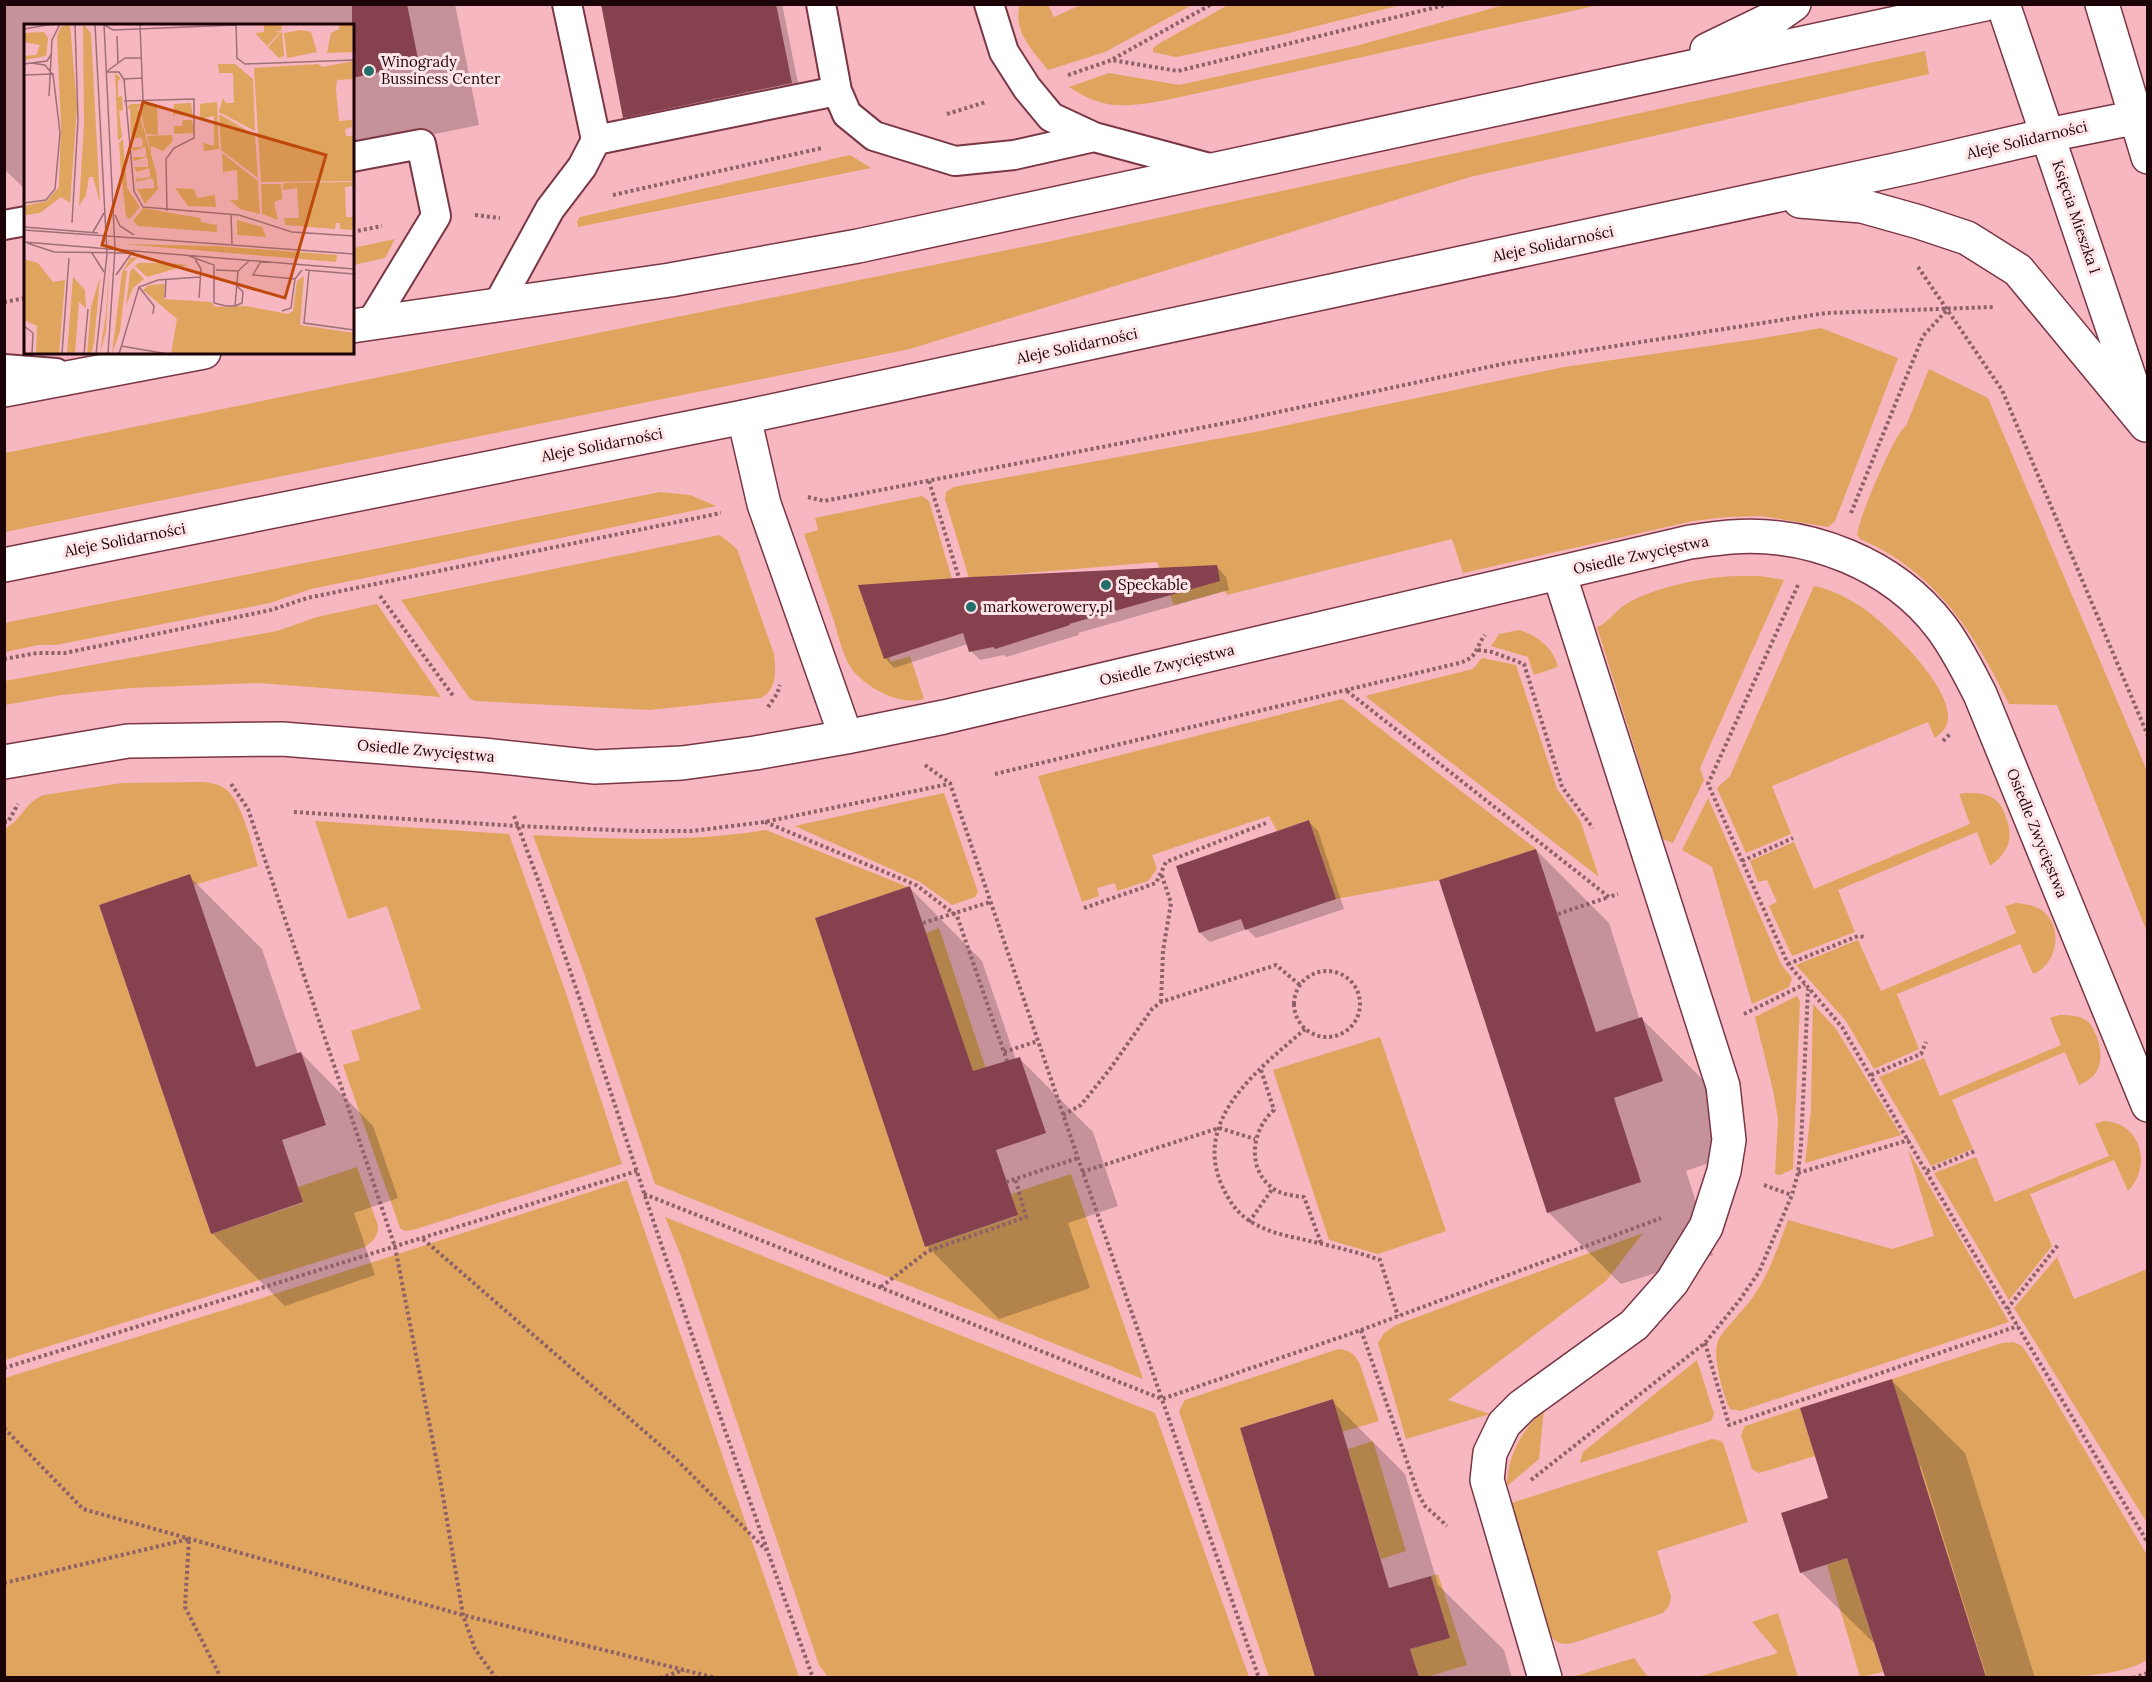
<svg xmlns="http://www.w3.org/2000/svg" width="2152" height="1682" viewBox="0 0 2152 1682" font-family="Lora,serif">
<style>
.green{fill:#dfa45e}
.shadow{fill:#0003}
.building{fill:#86414f}
.lines{fill:none;stroke-linecap:round;stroke-linejoin:round}
.lane-casing{stroke:#793644;stroke-width:32}
.street-casing{stroke:#793644;stroke-width:36}
.secondary-casing{stroke:#793644;stroke-width:36}
.path{stroke:#8e6067;stroke-width:4;stroke-dasharray:3 3;stroke-linecap:butt}
.lane{stroke:#fff;stroke-width:28}
.street{stroke:#fff;stroke-width:33}
.secondary{stroke:#fff;stroke-width:33}
.poi-dot{fill:#256f6a;stroke:#fee4e7;stroke-width:2}
.labels{text-anchor:middle;stroke-width:6;stroke-linejoin:round;paint-order:stroke}
.poi-label{font-size:15px;fill:#1c0308;stroke:#fee4e7;text-anchor:start}
.street-label{font-size:15px;fill:#1c0308;stroke:#fee4e7}
.inset-road{fill:none;stroke:#9f6f76;stroke-width:1.5}
.view{fill:#bf480b;fill-opacity:0.15;stroke:#bf480b;stroke-width:3}
.inset-edge{fill:none;stroke:#1c0308;stroke-width:3}
</style>
<rect width="100%" height="100%" fill="#f7b7c0"/>
<!-- green -->
<path class="green" d="M1020,4L1048,5L1054,17L1081,5H1192L1105,52L1048,70C1033,51 1012,31 1020,4Z
M1228,5V4L1401,5L1277,36L1176,57L1153,52V48L1160,43Z
M1504,5H1599L1162,101C1123,107 1104,110 1069,87L1109,73L1179,85L1356,46Z
M1925,51L1929,74L1470,177L910,349L5,532V453L1047,242Z
M850,155L871,168L578,227L577,221L580,217Z
M395,239L385,258L353,265V248Z
M1821,328L1898,358L1835,521L1828,527L1761,516L1726,517L1693,521L1463,573L1452,539L1227,595L1225,591L1174,605L1157,562L969,578L945,499L946,492L954,487L1255,432L1564,367L1757,339Z
M1929,369L1988,398L2147,771V932L2057,705L2009,704C1974,632 1935,571 1860,539C1857,534 1857,535 1858,530C1861,514 1895,432 1906,426Z
M660,492L690,495L716,506L311,589L270,603L56,645H38L5,652V624L9,622Z
M922,496L929,501L952,579L865,587L891,662L910,656L924,699C902,706 871,690 856,674C843,660 839,636 833,618C823,590 814,562 804,534L818,530L815,518Z
M720,535L737,549L774,654C776,671 777,690 761,698L650,710L476,701L470,699L401,600Z
M1734,576H1760L1784,580L1700,768L1704,780L1673,843L1663,839L1597,627C1608,623 1615,611 1626,604C1655,587 1700,578 1734,576Z
M1814,586C1830,589 1846,597 1860,606C1885,622 1958,691 1947,724C1945,730 1940,734 1935,738L1928,722L1772,786L1791,834L1746,853L1717,788L1730,776Z
M377,604L441,697L258,683L131,688L61,695L5,705V681L277,631L317,617Z
M1519,630C1538,636 1553,647 1558,667L1534,675L1528,657L1491,646L1499,634Z
M1482,658L1516,665L1557,789L1580,820L1599,877L1365,696L1473,669Z
M1342,699L1536,849L1439,880L1336,899L1309,820L1277,831L1269,816L1152,855L1157,869L1148,881L1117,891L1115,883L1097,888L1099,896L1082,902L1038,776Z
M204,782C212,783 221,785 227,790C243,805 252,845 258,866L194,885L190,874L99,905L211,1234L303,1203L298,1187L357,1167L378,1226C378,1237 373,1241 365,1247L5,1360L4,829C22,821 24,802 44,795L122,783Z
M944,793L978,892L975,897L952,905L920,882L795,826Z
M1966,793C1973,793 1980,793 1986,795C1996,798 2002,805 2005,815C2014,837 2010,851 1990,866L1977,832L1838,890L1855,932L1792,956L1769,906L1777,902L1767,880L1758,882L1750,861L1794,842L1814,889L1970,824L1959,794Z
M1708,798L1781,964L1792,978L1789,987L1752,1004L1712,867L1682,850Z
M315,821L509,834L566,993L622,1164L413,1230L405,1231L400,1228L343,1065L360,1060L351,1031L421,1009L387,906L348,919Z
M766,830L908,887L815,918L925,1247L1017,1216L1011,1194L1071,1174L1143,1379L655,1184L583,970L533,835C611,839 688,843 766,830Z
M2016,903C2025,904 2035,905 2043,911C2064,929 2057,964 2033,974L2020,944L1897,994L1919,1049L1874,1069L1846,1021L1796,965L1858,940L1881,991L2016,933L2005,906Z
M939,928L986,1069L973,1073L926,933Z
M1797,996L1800,1001L1793,1169L1780,1175L1775,1174L1778,1119L1773,1090L1755,1017Z
M1813,1004L1836,1029L1901,1135L1805,1163L1811,1110Z
M2059,1015C2069,1015 2078,1015 2087,1021C2092,1025 2094,1031 2097,1037C2104,1058 2102,1076 2079,1085L2065,1052L1952,1100L1973,1149L1931,1166L1879,1077L1924,1058L1940,1096L2061,1045L2050,1018Z
M1380,1037L1446,1231L1378,1254L1329,1240L1273,1070Z
M2103,1121C2142,1122 2152,1167 2128,1191L2114,1160L2030,1194L2052,1246L2009,1300L1934,1173L1976,1157L1995,1202L2109,1156L2095,1124Z
M1908,1150L2009,1322L1740,1411L1730,1409C1723,1395 1712,1355 1718,1341C1722,1331 1745,1309 1753,1297C1769,1274 1778,1247 1788,1220L1892,1249L1934,1236Z
M627,1180L799,1677H5V1378L259,1299Z
M665,1217L1155,1413L1249,1677H828L819,1665L681,1256Z
M1643,1233L1606,1281L1448,1400L1490,1414L1406,1439L1378,1343L1384,1333L1396,1325Z
M2057,1257L2074,1299L2147,1269V1523L2014,1308Z
M2013,1342L2022,1346L2030,1358L2147,1555L2148,1659C2115,1682 2028,1677 1986,1677L1892,1379L2002,1343Z
M1338,1349C1349,1350 1354,1353 1359,1362L1379,1421L1342,1432L1332,1399L1240,1428L1315,1677H1269L1179,1411L1185,1400Z
M1697,1360L1714,1414L1711,1421L1580,1463L1583,1452Z
M1800,1408L1815,1456L1759,1473L1752,1469L1741,1435L1745,1426Z
M1544,1409L1539,1459L1507,1486C1507,1456 1523,1429 1544,1409Z
M1712,1439L1721,1441L1724,1445L1748,1522L1657,1551L1671,1597L1669,1606L1663,1613L1576,1642C1562,1646 1555,1644 1548,1631L1508,1504Z
M1373,1441L1406,1551L1381,1559L1348,1449Z
M1847,1558L1883,1672L1860,1677L1827,1565Z
M1438,1574L1467,1665L1427,1677H1419L1410,1649L1450,1638L1431,1576Z
M1778,1613L1798,1677H1698L1778,1653L1752,1622Z
M1634,1658L1648,1677H1572Z"/>
<!-- shadow -->
<path class="shadow" d="M4,4H455L479,125L352,151V26H26V190L4,169Z
M602,4H782L800,93L634,126L625,117Z
M1217,567L1226,577L1229,590L1078,633L1079,635L1006,657L1004,655L980,660L971,651L968,644L894,668L885,658L860,586Z
M1308,821L1318,831L1344,909L1256,938L1247,929L1210,942L1200,933L1178,867Z
M1536,850L1609,923L1640,1020L1642,1019L1715,1092L1735,1154L1686,1171L1713,1255L1621,1284L1548,1212Z
M189,876L262,949L298,1054L301,1053L373,1126L398,1198L354,1213L375,1275L285,1306L212,1233Z
M910,888L982,961L1016,1060L1020,1059L1093,1132L1118,1206L1068,1223L1090,1288L999,1319L927,1246Z
M1892,1381L1965,1453L2035,1678H1987L1921,1466H1918L1984,1678H1886L1876,1645L1801,1572Z
M1332,1401L1405,1474L1438,1585L1504,1650L1512,1678H1317L1242,1429Z"/>
<!-- building -->
<path class="building" d="M352,4H407L419,64L352,78Z
M601,4H776L792,83L623,118Z
M1217,565L1220,581L1069,624L1070,625L995,649L993,647L969,652L963,633L884,659L858,585L971,577Z
M1309,820L1336,899L1245,930L1241,919L1199,933L1176,866Z
M1536,849L1596,1032L1642,1017L1663,1081L1614,1098L1641,1182L1547,1213L1439,880Z
M190,874L256,1067L301,1052L326,1125L282,1140L303,1202L211,1234L99,905Z
M910,886L973,1071L1020,1057L1046,1133L996,1150L1018,1215L925,1247L815,918Z
M1892,1379L1986,1677H1885L1847,1558L1800,1573L1781,1513L1828,1498L1800,1408Z
M1333,1399L1389,1588L1431,1576L1450,1638L1410,1649L1419,1677H1315L1240,1428Z"/>
<g class="lines">
<defs>
<path id="lane" d="M821,4L837,91L847,114L874,136L955,161L1014,155L1094,137L1213,169
M989,4L1004,52L1027,88L1051,117L1094,137
M596,140L837,91
M352,157L421,144L436,216L371,323
M4,225L26,221
M498,304L550,209L582,167L596,140L567,4
M4,369L56,373"/>
<path id="street" d="M744,417L764,504L846,737
M4,762L128,741L282,739L483,755L595,767L682,763L755,753L846,737L944,717L1690,542C1704,540 1718,538 1731,537C1809,531 1893,564 1941,627C1957,648 1968,671 1980,694L2148,1105
M1545,1678L1487,1480L1490,1453L1504,1424L1522,1406L1634,1325L1672,1282L1706,1227L1724,1171L1729,1140L1723,1086L1559,573"/>
<path id="secondary" d="M2003,4L2139,406
M2102,4L2148,157
M1707,50L1777,16L1794,4
M1800,201L1862,206L1919,222L1967,238L2018,270L2146,425
M352,326L670,280L858,246L1985,4
M4,390L204,352
M4,565L744,417L1914,166L2048,135L2148,115"/>
</defs>
<!-- lane casing -->
<use href="#lane" class="lane-casing"/>
<!-- street casing -->
<use href="#street" class="street-casing"/>
<!-- secondary casing -->
<use href="#secondary" class="secondary-casing"/>
<!-- path -->
<path class="path" d="M1113,59L1212,4
M1068,75L1112,60L1178,71L1449,4
M947,114L986,102
M613,195L822,148
M475,215L500,218
M352,232L382,226
M1918,267L2002,390L2148,736
M4,302L26,298
M929,481L959,578
M808,497L824,501L1241,420L1507,363L1826,313L1994,307
M1851,513L1923,336L1947,310
M1798,585L1708,784L1788,964L1842,1027L1967,1242L2148,1543
M380,596L454,697
M1478,650L1492,652L1524,664L1562,787L1593,828
M4,659L37,653H65L271,610L307,598L721,513
M1347,691L1609,897L1618,894
M768,707L777,694L780,685
M1943,741L1951,733
M925,765L950,783L1078,1158L1259,1678
M995,774L1459,663C1478,658 1475,648 1485,635
M231,784L248,809L395,1247L439,1473L463,1615L475,1649L496,1678
M294,812L518,826L638,831H692L764,822L949,784
M514,816C562,940 602,1067 644,1193C698,1355 755,1517 813,1678
M4,822H8L18,804
M765,822L916,885L957,916L1007,1061
M1742,861L1793,838
M1084,908L1156,883L1166,862L1266,823
M1558,914L1609,897
M923,923L990,902
M1788,964L1858,936L1865,937
M1294 1004a33 33 0 1 1 66 0a33 33 0 1 1-66 0Z
M1161,1002L1163,951L1171,903L1161,873
M1744,1014L1805,984
M1305,1029C1262,1067 1195,1115 1220,1181C1229,1203 1240,1218 1261,1227C1273,1233 1287,1236 1301,1239C1327,1245 1355,1251 1380,1260L1398,1316
M1004,1052L1038,1041
M1261,1070L1274,1110C1250,1131 1246,1173 1277,1191C1286,1195 1295,1196 1304,1197L1321,1243
M1871,1075L1921,1054L1926,1042
M1063,1115L1081,1105L1110,1069L1152,1009L1161,1002L1276,965L1300,985
M1927,1171L1975,1151
M1082,1172L1219,1128L1255,1139
M1798,1173L1909,1140
M1006,1182L1078,1158
M1764,1185L1792,1195
M644,1194L1162,1399L1361,1330L1418,1493L1425,1506L1447,1526
M1249,1222L1273,1188
M423,1239L675,1458L766,1550
M881,1287L928,1251L1026,1217L1015,1178
M2007,1309L2058,1245
M1361,1330L1661,1218
M1705,1343L1729,1425L2018,1326
M4,1368L637,1171
M4,1428L83,1509L463,1615L716,1678
M1531,1480L1705,1343L1739,1301L1759,1272L1792,1195L1798,1173L1801,1145L1808,989
M4,1583L189,1539L185,1607L221,1678
M4,1674L5,1678
M660,1678L684,1670
M2133,1678L2148,1673"/>
<!-- lane -->
<use href="#lane" class="lane"/>
<!-- street -->
<use href="#street" class="street"/>
<!-- secondary -->
<use href="#secondary" class="secondary"/>
</g>
<!-- markers -->
<g class="poi-dot">
<circle cx="369" cy="71" r="6"/>
<circle cx="1106" cy="585" r="6"/>
<circle cx="971" cy="607" r="6"/>
</g>
<g class="labels">
<!-- poi labels -->
<g class="poi-label">
<text x="381" y="67">Winogrady<tspan x="381" dy="17">Bussiness Center</tspan></text>
<text x="1118" y="590">Speckable</text>
<text x="983" y="612">markowerowery.pl</text>
</g>
<!-- street labels -->
<g class="street-label">
<text transform="translate(2027 140) rotate(-13)" y="5">Aleje Solidarności</text>
<text transform="translate(2076 217) rotate(71)" y="5">Księcia Mieszka I</text>
<text transform="translate(1553 244) rotate(-12)" y="5">Aleje Solidarności</text>
<text transform="translate(1077 346) rotate(-12)" y="5">Aleje Solidarności</text>
<text transform="translate(602 445) rotate(-11)" y="5">Aleje Solidarności</text>
<text transform="translate(125 540) rotate(-11)" y="5">Aleje Solidarności</text>
<text transform="translate(1641 555) rotate(-12)" y="5">Osiedle Zwycięstwa</text>
<text transform="translate(1167 665) rotate(-13)" y="5">Osiedle Zwycięstwa</text>
<text transform="translate(426 751) rotate(5)" y="5">Osiedle Zwycięstwa</text>
<text transform="translate(2037 833) rotate(68)" y="5">Osiedle Zwycięstwa</text>
</g>
</g>
<!-- overview -->
<g transform="translate(24 24)">
<rect width="330" height="330" fill="#f7b7c0"/>
<path d="M46,0L53,83L46,179L37,173L16,189L2,191L0,182L23,177L35,163L37,101L33,12L37,3ZM59,0L67,9L76,179L69,153H65L62,171L55,182L60,100ZM240,0H258L257,7H249L256,8L243,22L231,9L240,8ZM316,0H330V28L303,29L307,9L315,5ZM277,6L287,8L293,28L263,34L260,9ZM258,7L260,32L255,34L244,23ZM20,8L24,14L22,32L0,36V32L12,31L16,21L0,18V9ZM330,37V55L313,56L312,66L315,97L328,96V103L321,105L322,112H330V157L237,158L230,44L294,40L298,43ZM194,40H211L229,55L231,107L195,88L199,74L202,79H210L209,49H195ZM91,49L97,54L94,57V73L98,72L99,86L95,87L98,113L94,117ZM193,78L195,125L180,127L179,119L190,122V92L176,95V80ZM167,79L169,93L151,90L149,93L150,80ZM106,80H117L114,85L132,148L134,165L121,180L113,165L130,164V159L128,154L112,158L113,152L114,155L126,153V149L125,144L113,148L110,143H124V137L123,133L110,137L108,133H122V128L121,123L110,127L107,123H118L119,117L116,113L107,116L106,85H103ZM120,80H133L134,111L122,110L116,86ZM195,90L231,111L234,154L197,126ZM159,96H168L170,109L150,110V102H158ZM148,111V118L139,127L127,122V130L123,112ZM99,115L103,164L116,183L106,195L102,192L97,149L95,119ZM198,129L234,157L236,190L216,185L206,176H214L213,146L199,148ZM329,158L330,159V166L329,162L321,163L322,193H330L328,206L316,205V199H312L311,205L261,201L260,194H275L273,164L259,166V159ZM237,160H257L258,175L250,178L254,196L238,190ZM151,164L170,165L173,174L191,171L192,183L164,182ZM119,184L176,194L177,198L193,201V208L114,202L109,197ZM213,196L238,203L242,213L213,211ZM99,220L192,222L313,231L312,238ZM86,232L82,307L76,330L82,288ZM114,233L100,246L103,247L96,307L88,330L98,248L106,234ZM0,235L14,239L29,258L41,256L35,330H12L13,302L0,296ZM114,239H144L164,241L123,253L111,242ZM109,244L120,255L109,264L102,282L106,248ZM280,252L276,301L330,309V330H147L153,295L119,266L125,261L141,260L140,275L187,278L192,283L222,282L264,290L269,287L273,257ZM49,253L61,266L62,284L55,278L51,330H43ZM76,253L70,319L67,330H63L67,283Z" fill="#dfa45e"/>
<path class="inset-road" d="M71,0L83,230L72,330M79,0L89,6L212,1L213,34L221,40L330,36M80,0L91,225L84,330M116,1L119,76M0,5L29,0M93,12L94,39M7,39L21,41L29,51M0,40L23,37L28,29M82,48L101,34H117M83,48H95L101,57M0,51L29,50L36,109L31,165L22,176L0,179M100,55L110,167L119,183L215,191L268,208L330,212M100,55L118,54M25,72L28,16L36,0M100,77L170,75V114L150,124L142,135L143,187M207,190L208,220M91,191L96,202L110,211M48,199L54,96L51,0M0,203L74,209M0,206L330,230M69,208L80,189M0,218L330,245M3,219L30,228L111,229M68,229L80,248M165,232L190,241V279L202,282H211L214,247L226,236M171,235L177,245L175,274M237,237L229,251L271,255L278,246M192,246L214,247M281,246L330,250M285,247L280,299L330,306M92,251L107,230M115,263L130,282L129,290M141,274L142,255M211,282L218,279L219,268L213,262M258,287L267,284L271,255M0,302L9,309L8,330M97,322L144,330M38,330L45,234M60,330L64,285M95,330L115,263L134,256L176,253"/>
<path class="view" d="M119,78L302,131L261,274L78,221Z"/>
<rect width="330" height="330" class="inset-edge"/>
</g>
<!-- border -->
<rect width="2152" height="1682" fill="none" stroke="#1c0308" stroke-width="12"/>
</svg>
